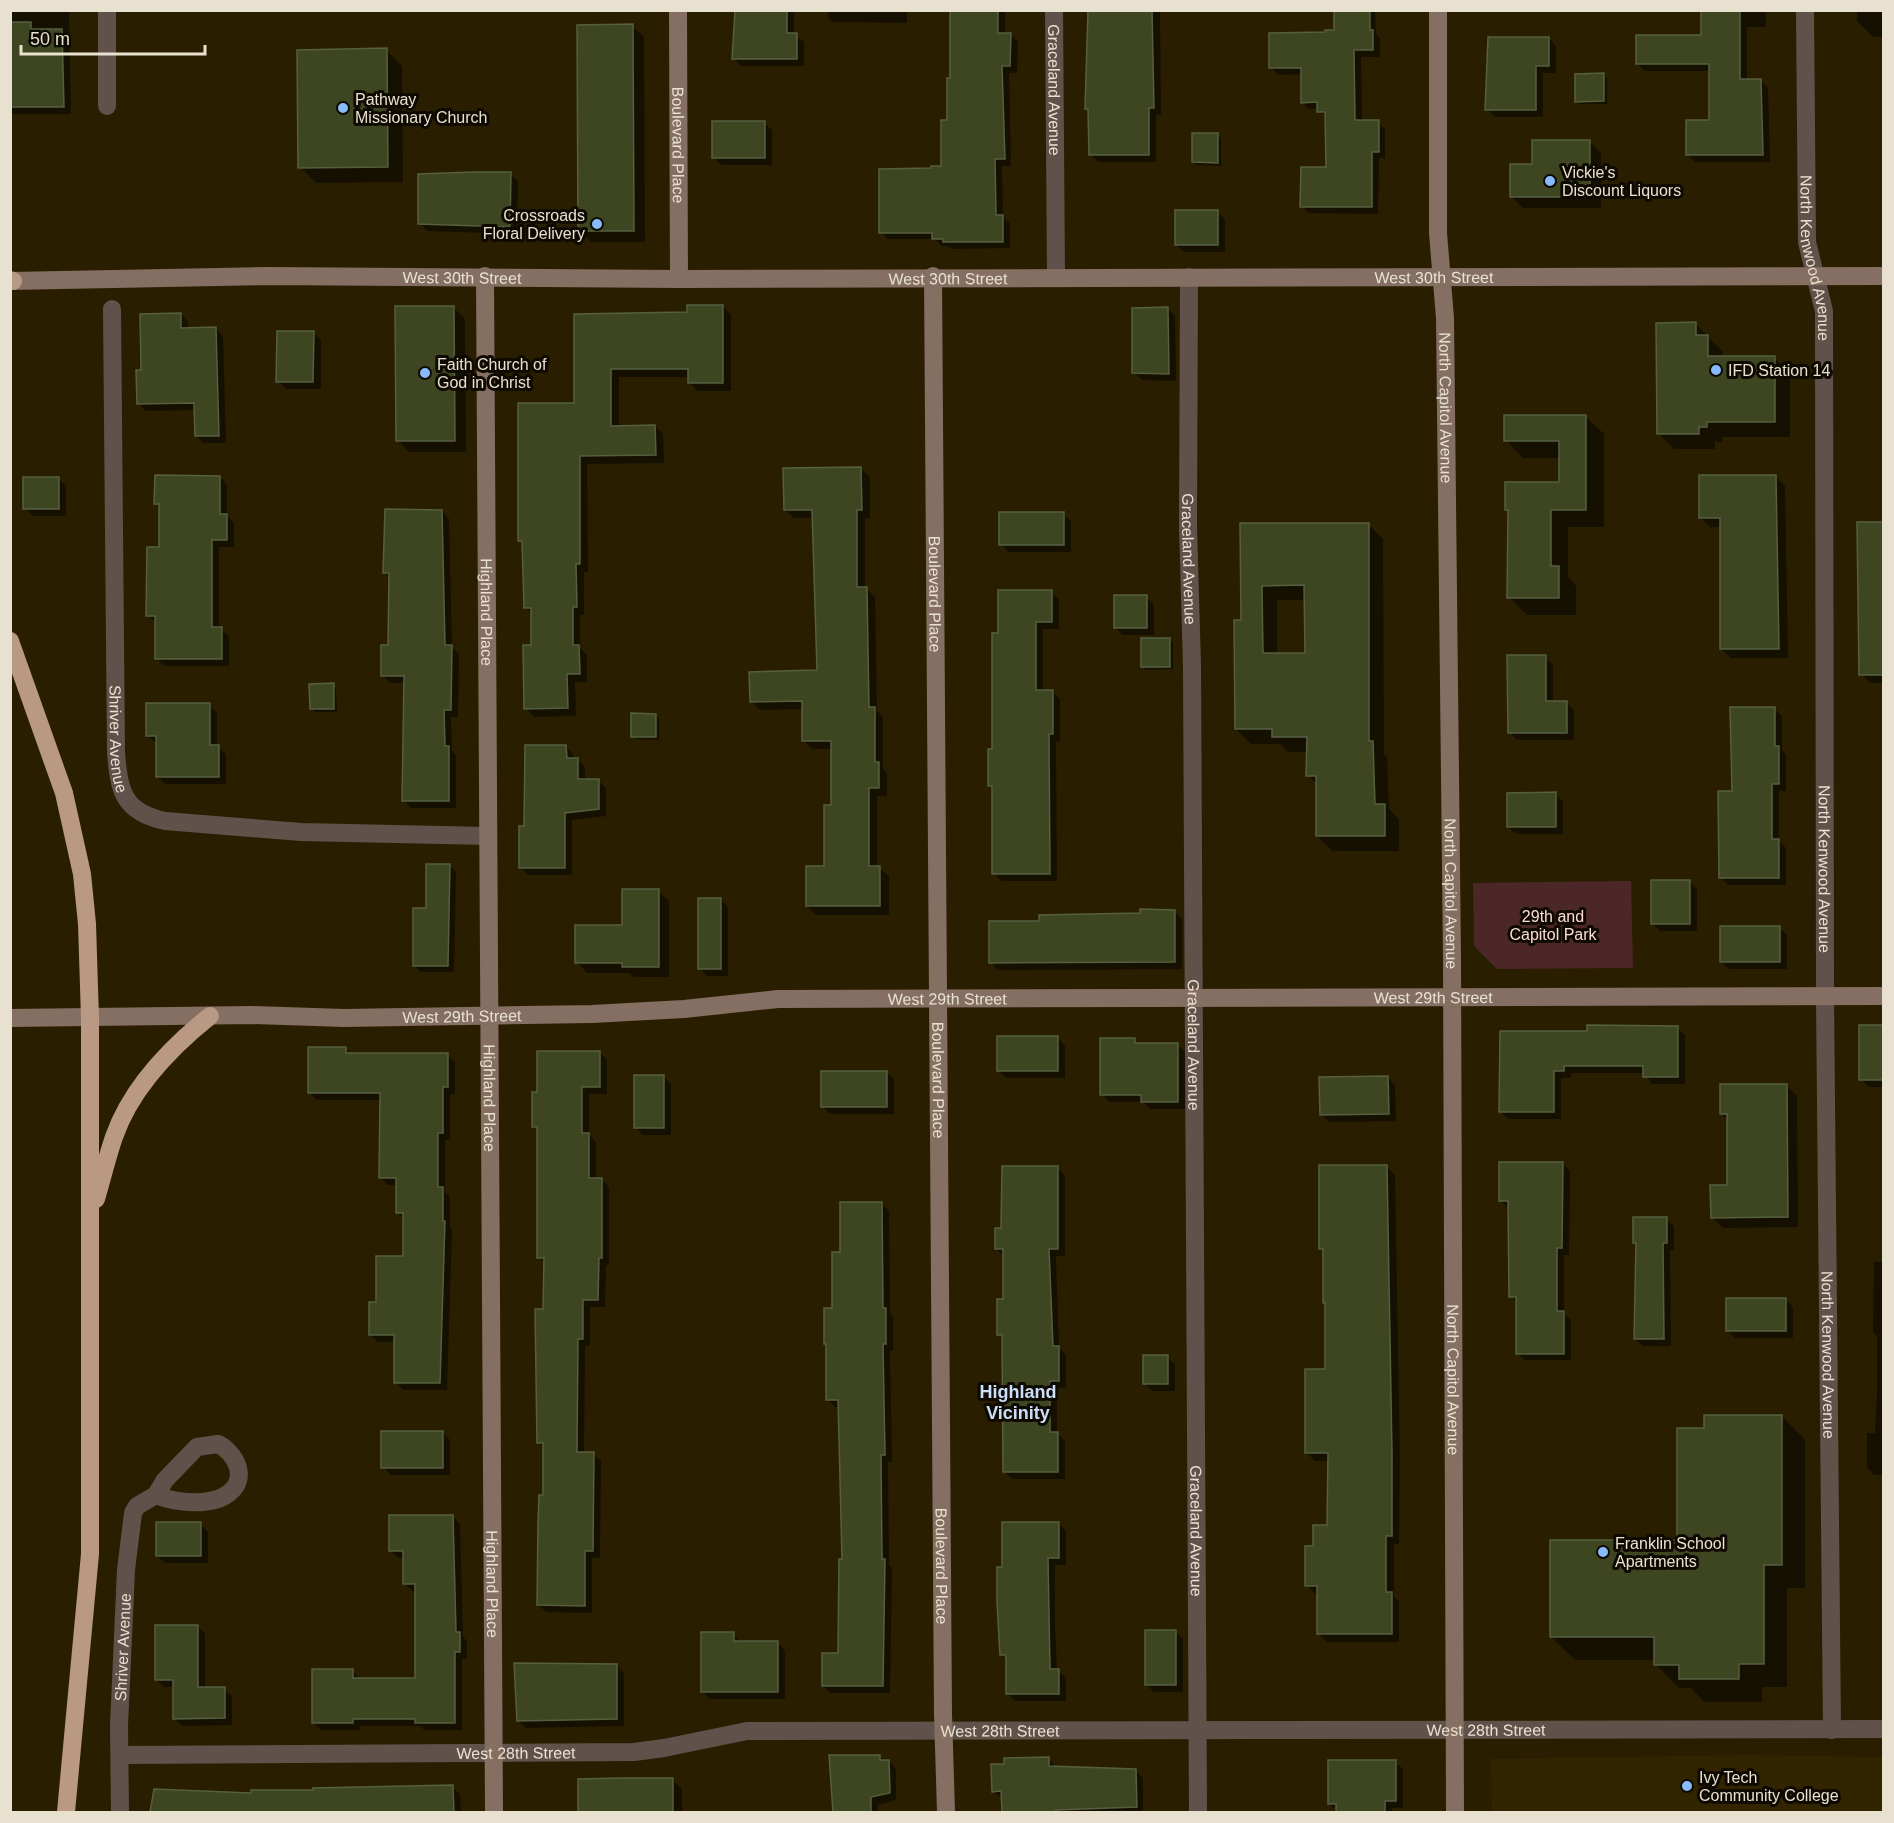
<svg xmlns="http://www.w3.org/2000/svg" width="1894" height="1823" viewBox="0 0 1894 1823" font-family="Helvetica,sans-serif">
<style>
.built{fill:#332400}
.green{fill:#4b2728}
.shadow{fill:#0007;fill-rule:evenodd}
.building{fill:#3d4621;stroke:#565f40;stroke-width:1.5;fill-rule:evenodd}
.lines{fill:none;stroke-linecap:round;stroke-linejoin:round}
.street{stroke:#60524a;stroke-width:18}
.secondary{stroke:#846f62;stroke-width:18}
.highway{stroke:#b99884;stroke-width:18}
.poi-dot{fill:#87bbfb;stroke:#0e0901;stroke-width:2}
.labels{text-anchor:middle;stroke-width:6;stroke-linejoin:round;paint-order:stroke}
.street-label{font-size:16px;fill:#e9e1d0;stroke:#0e0901}
.poi-label{font-size:16px;fill:#e9e1d0;stroke:#0e0901;text-anchor:start}
.park-label{font-size:16px;fill:#fbdbda;stroke:#0e0901}
.neighbourhood-label{font-size:18px;font-weight:bold;fill:#cbdef7;stroke:#0e0901}
</style>
<rect width="100%" height="100%" fill="#2a1e01"/>
<!-- built -->
<path class="built" d="M1751,1755L1883,1757V1812H1492L1491,1759Z"/>
<!-- green -->
<path class="green" d="M1631,881L1633,968L1497,969L1474,946L1473,883Z"/>
<!-- shadow -->
<path class="shadow" d="M10,10H69L71,114H10Z
M735,10H794V35L804,42V66H741L734,58Z
M828,10H907V23L832,22L829,19Z
M946,10H1005V34H1010L1018,42L1017,73H1009L1011,166H1002L1003,216L1010,223V248L952,249L948,246H941L935,239H888L881,232L932,170L943,167L951,80L952,20Z
M1089,10H1160L1161,115H1156V162H1098L1090,154V112L1086,108Z
M1336,10H1375L1376,34L1380,38V57H1361L1362,122H1378L1385,129V158H1379L1378,214L1309,213L1302,206L1327,168V119L1319,109H1309L1302,102V74L1278,75L1271,67L1326,34L1336,31Z
M1702,10H1766V27H1747V80H1760L1768,88L1770,162H1695L1688,155L1711,121V71H1645L1638,64L1702,36Z
M1857,10H1884V37H1873L1857,21Z
M632,26L644,37L645,242H591L579,231Z
M1549,38L1556,46V73H1543V117H1495L1487,109Z
M386,50L402,66L403,182L316,183L300,167Z
M1603,75L1607,78V104H1580L1576,101Z
M764,123L772,130V165H721L714,158Z
M1217,135L1221,138V166L1197,165L1193,162Z
M1589,141L1601,153V208H1523L1512,197L1533,166Z
M510,174L518,181L517,234L427,231L420,223Z
M1217,212L1225,219V252H1184L1176,245Z
M723,306L731,315V391H698L689,382V377H619V427L655,426L663,434L664,463L587,464L588,572H584V615H580V648L587,655V682H575L576,716L534,717L526,708L532,647V614L526,607L523,544L520,540L575,404V315L689,313Z
M453,307L465,319L466,452H409L398,440Z
M1167,308L1175,316L1176,381L1142,380L1134,372Z
M181,314L188,322V329H216L223,336L226,443H204L196,436V410L146,411L138,403L142,372Z
M1696,324L1723,352V358H1774L1790,373V437H1722V442H1715V449H1674L1658,433Z
M314,333L321,340V389H286L278,381Z
M1586,417L1604,434V527H1568V577L1576,586V615H1527L1509,597L1510,513L1506,509L1560,483V458H1523L1506,440Z
M861,469L870,477V518H865V588L875,597L877,711L883,717V769L887,773V796H877V867L889,876V915H816L807,906L826,867L833,806V749H812L803,740V709L760,710L751,701L818,672L813,518H794L785,510Z
M220,477L227,485V515L234,523V547H219V628L229,636V666H164L156,658V623L148,615L161,549V508L156,503Z
M1776,477L1785,486L1788,658H1731L1721,649L1722,527H1710L1701,518Z
M59,479L66,486V516H33L25,508Z
M442,511L449,519L452,647L459,654L458,717H451L452,751L456,755V808H411L403,800L406,683H390L382,675L390,647L391,579L384,572Z
M1063,514L1071,521V552H1008L1001,544Z
M1884,523V683H1870L1861,674Z
M1368,524L1383,539L1384,754L1387,758L1389,809L1399,820V851H1332L1317,836V784L1308,775V752H1288L1280,744H1251L1236,729L1242,621V525ZM1277,600H1306V655H1277Z
M1051,592L1059,599V629H1043V692H1053L1060,699V741H1056L1057,881H1001L994,873V790L990,786L1000,635Z
M1146,597L1154,604V635H1123L1115,628Z
M1169,639L1173,643V669L1146,670L1142,666Z
M1545,657L1553,665V702H1566L1574,710V740H1517L1510,732Z
M333,685L336,688L337,712H315L311,709Z
M209,705L217,713V746L226,754V784H165L157,776V743L147,736Z
M1774,708L1782,716V750L1786,755V791H1779V841L1786,848V885H1728L1720,877L1734,793Z
M656,715L659,719V740L636,739L632,736Z
M566,746L573,754V759H577L585,767V780H598L606,788V816L572,820V875H528L521,868L526,828Z
M1555,794L1563,802V834H1516L1508,827Z
M450,866L456,872L454,972H421L414,965L427,910Z
M1689,882L1697,889V931H1660L1652,923Z
M658,891L669,901V977H634L629,973H587L577,962L623,926Z
M721,899L728,907V976H707L699,968Z
M1175,911L1182,919V969L998,970L991,962L1041,922Z
M1779,927L1787,935V969H1729L1721,962Z
M1884,1027V1087H1868L1861,1079Z
M1677,1028L1685,1035V1084H1652L1645,1073H1571V1078H1561V1119H1508L1501,1112L1589,1032Z
M1058,1038L1065,1046V1078H1006L998,1070Z
M1134,1040L1139,1045H1178L1185,1052V1109H1150L1143,1102H1109L1102,1094Z
M345,1048L352,1055H447L455,1062V1094H450V1140H445V1192L450,1196V1227L452,1230L447,1390H403L396,1382V1342H378L370,1335L378,1303L404,1258V1219L398,1213V1185H388L380,1178L381,1100H317L309,1092Z
M600,1052L607,1060V1094H589V1135L596,1142V1179H601L609,1187V1265H606L605,1307H590V1346H585L584,1454H593L601,1461L600,1558H592V1613L546,1612L539,1605L545,1497V1449L538,1442L545,1264L538,1257V1131L533,1126L538,1094Z
M887,1072L894,1080V1114H830L822,1106Z
M664,1077L671,1084V1135H643L635,1127Z
M1388,1078L1395,1085L1396,1121L1329,1122L1321,1114Z
M1787,1086L1797,1096L1798,1227L1723,1228L1712,1217L1728,1187V1121L1721,1113Z
M1563,1163L1570,1171L1569,1255H1564V1313L1571,1320V1360H1525L1517,1353V1303L1511,1296L1508,1208L1501,1201Z
M1386,1166L1395,1175L1400,1462L1399,1544H1394V1596L1399,1602V1642H1327L1318,1633L1319,1594H1315L1307,1585L1315,1547L1328,1527L1329,1461H1315L1307,1453L1327,1370V1305L1324,1302V1252L1321,1249Z
M1058,1168L1065,1176V1256H1056L1059,1348L1066,1355V1388H1057V1433L1065,1441V1479H1012L1005,1472L1004,1340L998,1334L1005,1301L1004,1256L996,1249L1002,1229Z
M882,1204L889,1211L890,1313L893,1317V1351H890L892,1462H888L889,1565L892,1568L890,1693H831L823,1686L839,1654L844,1560L840,1407H835L828,1399V1346L825,1343L842,1253Z
M1666,1219L1674,1226V1250H1670L1671,1346H1643L1635,1339L1638,1246L1634,1242Z
M1874,1262H1884V1475H1874L1867,1467V1433H1875L1877,1392V1336L1873,1332Z
M1785,1299L1793,1307V1338H1735L1728,1331Z
M1167,1357L1175,1364V1391H1152L1144,1383Z
M1782,1416L1805,1440V1588H1787V1687H1762V1702H1704L1691,1688H1679L1656,1665V1660H1575L1551,1637L1679,1541L1706,1429Z
M443,1433L450,1440V1475H391L383,1467Z
M452,1516L460,1524L463,1637L467,1641V1659H462V1730H424L420,1726H360V1730H321L313,1723L352,1670L360,1679H417V1591H412L404,1583V1558H398L391,1551Z
M1059,1523L1066,1531V1565H1055V1625L1057,1670L1066,1678V1701H1015L1007,1693V1661L1001,1655L1004,1569Z
M200,1524L208,1532V1563H165L157,1556Z
M198,1626L205,1634V1689H224L232,1696V1725L182,1726L174,1718V1687H164L156,1680Z
M1176,1632L1183,1639V1692H1154L1147,1685Z
M733,1633L741,1643H778L785,1651V1699H710L702,1692Z
M616,1665L624,1673V1726L526,1728L518,1720Z
M831,1757H879L889,1761L896,1769V1800L878,1805V1812H833Z
M1048,1759L1056,1767L1135,1770L1143,1778V1812H1003V1799L993,1791Z
M1395,1762L1403,1769V1808H1392V1812H1338L1329,1804Z
M672,1779L682,1789V1812H580V1781Z
M453,1787L460,1795L461,1812H154L155,1790L252,1795Z"/>
<!-- building -->
<path class="building" d="M735,10H787V33H797V59H732Z
M950,10H998V33H1011L1010,66H1002L1005,159H995L996,215H1003V242H943V239H932V233H879V169L931,168V166H941V120H947V78H950Z
M1088,10H1152L1154,108H1149V155H1089L1088,109H1085Z
M1334,10H1370V30H1373V50H1354L1355,120H1379V152H1372V207H1300L1301,167H1326L1325,112H1317V102L1301,103V68H1269V33L1325,32V30H1334Z
M1701,10H1740V79H1761L1763,155H1686V120H1709V64H1636V35H1701Z
M10,22H31V29H62L64,107H10Z
M633,24L634,231H578L577,25Z
M1488,37H1549V66H1536V110H1485Z
M387,48L388,167L298,168L297,50Z
M1604,73V101L1575,102V74Z
M712,121H765V158H712Z
M1192,133H1218V163L1192,162Z
M1532,140H1590V197H1510V164H1532Z
M474,172H511L510,227L418,224V174Z
M1175,210H1218V245H1175Z
M687,305H723V383H688V369H611V426L655,425L656,455L580,456V564H576L577,607H573V645H579L580,674H567L568,708L524,709L523,645H531V608H524L522,541H518V403H574V314L687,312Z
M395,306H454L455,441H396Z
M1168,307L1169,374L1132,373V308Z
M181,313V328L216,327L219,436H195L194,403L137,404L136,370H141L140,314Z
M1696,322V335H1708V356H1775V422H1707V427H1699V434H1657L1656,323Z
M277,331H314L313,382H276Z
M1504,415H1586V510H1551V566H1559V598H1507L1508,510H1505V482H1559V441H1504Z
M861,467L862,510H857V587H867L869,707H875V762H879V788H869V866H880V906H806V866H824V805H831V741H802V701L750,702L749,672L817,670L812,510H784L783,468Z
M155,475L220,476V514H227V540H212V627H222V659H155V616H146L147,547H159V504H154Z
M1699,475H1776L1779,649H1720V518H1699Z
M23,477H59V509H23Z
M385,509L442,510L445,645H452L451,710H444L445,746H449V801H402L404,676H381V645H388L389,573H383Z
M999,512H1064V545H999Z
M1857,522H1884V675H1859Z
M1240,523H1369V741H1373L1375,804H1385V836H1316V776H1306L1307,737H1272V729H1235L1234,620H1241ZM1304,585L1305,653H1263L1262,586Z
M998,590H1052V622H1036V690H1053V734H1049L1050,874H992V786H988V749H992V633H998Z
M1114,595H1147V628H1114Z
M1141,638H1170V667H1141Z
M1507,655H1546V701H1567V733H1508Z
M334,683V709H310L309,684Z
M146,703H210V745H219V777H156V736H146Z
M1730,707H1775V746H1779V784H1772V839H1779V878H1719L1718,791H1732Z
M631,713L656,714V737H631Z
M525,745H566L567,758H578V779H599V809L565,813V868H519V826H524Z
M1556,792V827H1507V793Z
M426,864H450L448,966H413V908H426Z
M1651,880H1690V924H1651Z
M622,889H659V967H622V963H575V925H622Z
M698,898H721V969H698Z
M1140,909L1175,910V962L989,963V921H1039V915L1140,913Z
M1720,926H1780V962H1720Z
M1587,1025L1678,1026V1077H1643V1066H1564V1071H1554V1112H1499L1500,1031H1587Z
M1859,1025H1884V1080H1859Z
M997,1036H1058V1071H997Z
M1100,1038H1135V1043H1178V1102H1141V1095H1100Z
M308,1047H346V1053H448V1087H443V1133H438V1187H443V1221H445L440,1383H394V1335H369V1302H376V1256H403V1213H396V1178H379L380,1093H308Z
M537,1051H600V1087H582V1133H589V1178H602V1258H599L598,1300H583V1339H578L577,1452H594L593,1551H585V1606L537,1605L538,1523L539,1495H543V1443H537L535,1309H543L544,1258H537V1127H532V1092H537Z
M821,1071H887V1107H821Z
M634,1075H664V1128H634Z
M1388,1076L1389,1114L1320,1115L1319,1077Z
M1720,1084H1787L1788,1217L1711,1218L1710,1185H1727V1114H1720Z
M1499,1162H1563L1562,1248H1557V1311H1564V1354H1516V1297H1509L1508,1201H1499Z
M1319,1165H1387L1392,1453V1536H1386V1592H1392V1634H1317V1586H1305V1546H1313V1525H1327L1328,1453H1305V1369H1325V1303H1323V1249H1319Z
M1002,1166H1058V1249H1049L1053,1346H1059V1381H1050V1432H1058V1472H1003L1002,1335H997V1299H1003V1249H995V1228H1001Z
M840,1202H882L883,1308H886V1344H883L885,1455H881L882,1559H885L883,1686H822V1653H838L839,1559H842L838,1400H826V1344H824V1308H832V1252H840Z
M1633,1217H1667V1243H1663L1664,1339H1634L1636,1243H1633Z
M1726,1298H1786V1331H1726Z
M1143,1355H1168V1384H1143Z
M1704,1415H1782V1565H1764V1664H1739V1679H1679V1665H1654V1637H1550V1540H1677V1428H1704Z
M381,1431H443V1468H381Z
M389,1515H453L456,1632H460V1652H455V1723H415V1719H353V1723H312V1669H353V1678H415V1584H403V1551H389Z
M156,1522H201V1556H156Z
M1002,1522H1059V1558H1048L1050,1669H1059V1694H1006V1659L1005,1655H1000L997,1602V1567H1002Z
M155,1625H198V1687H225V1718L173,1719V1680H155Z
M1145,1630H1176V1685H1145Z
M701,1632H734V1641H778V1692H701Z
M514,1663L617,1664V1719L517,1721Z
M829,1755H880V1760H889L890,1793L871,1797V1812H833Z
M1049,1757V1766L1136,1769L1137,1807L1056,1810V1812H1002L1001,1791L992,1792L991,1764H1004V1758Z
M1328,1760H1396V1801H1385V1812H1336V1804H1328Z
M623,1778H673V1812H578V1779Z
M453,1785L454,1812H150L154,1789L251,1793V1790H313V1788Z"/>
<g class="lines">
<!-- street -->
<g class="street">
<path id="s1" d="M1054,10L1056,276"/>
<path id="s2" d="M1805,10L1807,242L1824,311L1825,997L1832,1730"/>
<path d="M107,106V10"/>
<path id="s3" d="M1189,277L1188,527L1192,666L1198,1812"/>
<path id="s4" d="M112,309L116,752C119,791 123,812 165,821L301,832L488,836"/>
<path id="s5" d="M120,1755L634,1752L664,1748L747,1731L1884,1729"/>
<path id="s6" d="M120,1812L119,1725L126,1570L133,1513L137,1506L156,1495L165,1480L197,1447L218,1444C235,1452 249,1478 229,1493C212,1507 175,1503 156,1495"/>
</g>
<!-- secondary -->
<g class="secondary">
<path id="s7" d="M678,10L679,279"/>
<path id="s8" d="M1438,10V233L1445,318L1452,959L1455,1812"/>
<path id="s9" d="M485,276L494,1812"/>
<path id="s10" d="M933,276L943,1714L946,1812"/>
<path id="s11" d="M10,281L267,276L679,279L1884,276"/>
<path id="s12" d="M10,1018L251,1015L344,1018L592,1014L684,1009L778,999L1884,996"/>
</g>
<!-- highway -->
<path class="highway" d="M10,280L13,281
M10,641L64,793L82,874L87,924L90,1018V1554L66,1812
M96,1199C102,1179 107,1157 114,1137C131,1088 170,1048 210,1016"/>
</g>
<!-- markers -->
<g class="poi-dot">
<circle cx="343" cy="108" r="6"/>
<circle cx="1550" cy="181" r="6"/>
<circle cx="597" cy="224" r="6"/>
<circle cx="1716" cy="370" r="6"/>
<circle cx="425" cy="373" r="6"/>
<circle cx="1603" cy="1552" r="6"/>
<circle cx="1687" cy="1786" r="6"/>
</g>
<g class="labels">
<!-- street labels -->
<g class="street-label">
<text dy="6" stroke="none"><textPath href="#s1" startOffset="80">Graceland Avenue</textPath></text>
<text dy="6" stroke="none"><textPath href="#s7" startOffset="135">Boulevard Place</textPath></text>
<text dy="6" stroke="none"><textPath href="#s2" startOffset="249">North Kenwood Avenue</textPath></text>
<text dy="6" stroke="none"><textPath href="#s11" startOffset="938">West 30th Street</textPath></text>
<text dy="6" stroke="none"><textPath href="#s11" startOffset="452">West 30th Street</textPath></text>
<text dy="6" stroke="none"><textPath href="#s11" startOffset="1424">West 30th Street</textPath></text>
<text dy="6" stroke="none"><textPath href="#s8" startOffset="398">North Capitol Avenue</textPath></text>
<text dy="6" stroke="none"><textPath href="#s3" startOffset="282">Graceland Avenue</textPath></text>
<text dy="6" stroke="none"><textPath href="#s10" startOffset="318">Boulevard Place</textPath></text>
<text dy="6" stroke="none"><textPath href="#s9" startOffset="336">Highland Place</textPath></text>
<text dy="6" stroke="none"><textPath href="#s4" startOffset="430">Shriver Avenue</textPath></text>
<text dy="6" stroke="none"><textPath href="#s2" startOffset="861">North Kenwood Avenue</textPath></text>
<text dy="6" stroke="none"><textPath href="#s8" startOffset="884">North Capitol Avenue</textPath></text>
<text dy="6" stroke="none"><textPath href="#s12" startOffset="1424">West 29th Street</textPath></text>
<text dy="6" stroke="none"><textPath href="#s12" startOffset="938">West 29th Street</textPath></text>
<text dy="6" stroke="none"><textPath href="#s12" startOffset="452">West 29th Street</textPath></text>
<text dy="6" stroke="none"><textPath href="#s3" startOffset="768">Graceland Avenue</textPath></text>
<text dy="6" stroke="none"><textPath href="#s10" startOffset="804">Boulevard Place</textPath></text>
<text dy="6" stroke="none"><textPath href="#s9" startOffset="822">Highland Place</textPath></text>
<text dy="6" stroke="none"><textPath href="#s2" startOffset="1347">North Kenwood Avenue</textPath></text>
<text dy="6" stroke="none"><textPath href="#s8" startOffset="1370">North Capitol Avenue</textPath></text>
<text dy="6" stroke="none"><textPath href="#s3" startOffset="1254">Graceland Avenue</textPath></text>
<text dy="6" stroke="none"><textPath href="#s10" startOffset="1290">Boulevard Place</textPath></text>
<text dy="6" stroke="none"><textPath href="#s9" startOffset="1308">Highland Place</textPath></text>
<text dy="6" stroke="none"><textPath href="#s6" startOffset="165">Shriver Avenue</textPath></text>
<text dy="6" stroke="none"><textPath href="#s5" startOffset="1368">West 28th Street</textPath></text>
<text dy="6" stroke="none"><textPath href="#s5" startOffset="882">West 28th Street</textPath></text>
<text dy="6" stroke="none"><textPath href="#s5" startOffset="396">West 28th Street</textPath></text>
</g>
<!-- poi labels -->
<g class="poi-label">
<text x="355" y="105">Pathway<tspan x="355" dy="18">Missionary Church</tspan></text>
<text x="1562" y="178">Vickie's<tspan x="1562" dy="18">Discount Liquors</tspan></text>
<text x="585" y="221" text-anchor="end">Crossroads<tspan x="585" dy="18">Floral Delivery</tspan></text>
<text x="437" y="370">Faith Church of<tspan x="437" dy="18">God in Christ</tspan></text>
<text x="1728" y="376">IFD Station 14</text>
<text x="1615" y="1549">Franklin School<tspan x="1615" dy="18">Apartments</tspan></text>
<text x="1699" y="1783">Ivy Tech<tspan x="1699" dy="18">Community College</tspan></text>
</g>
<!-- park labels -->
<g class="park-label">
<text x="1553" y="922">29th and<tspan x="1553" dy="18">Capitol Park</tspan></text>
</g>
<!-- neighbourhood labels -->
<g class="neighbourhood-label">
<text x="1018" y="1398">Highland<tspan x="1018" dy="21">Vicinity</tspan></text>
</g>
</g>
<!-- border -->
<rect width="1894" height="1823" fill="none" stroke="#e9e1d0" stroke-width="24"/>
<!-- scale -->
<path d="M21 45v9h184v-9" fill="none" stroke="#e9e1d0" stroke-width="3"/>
<text x="30" y="45" font-size="18" fill="#e9e1d0" stroke="#0e0901" stroke-width="4.5" paint-order="stroke">50 m</text>
</svg>
